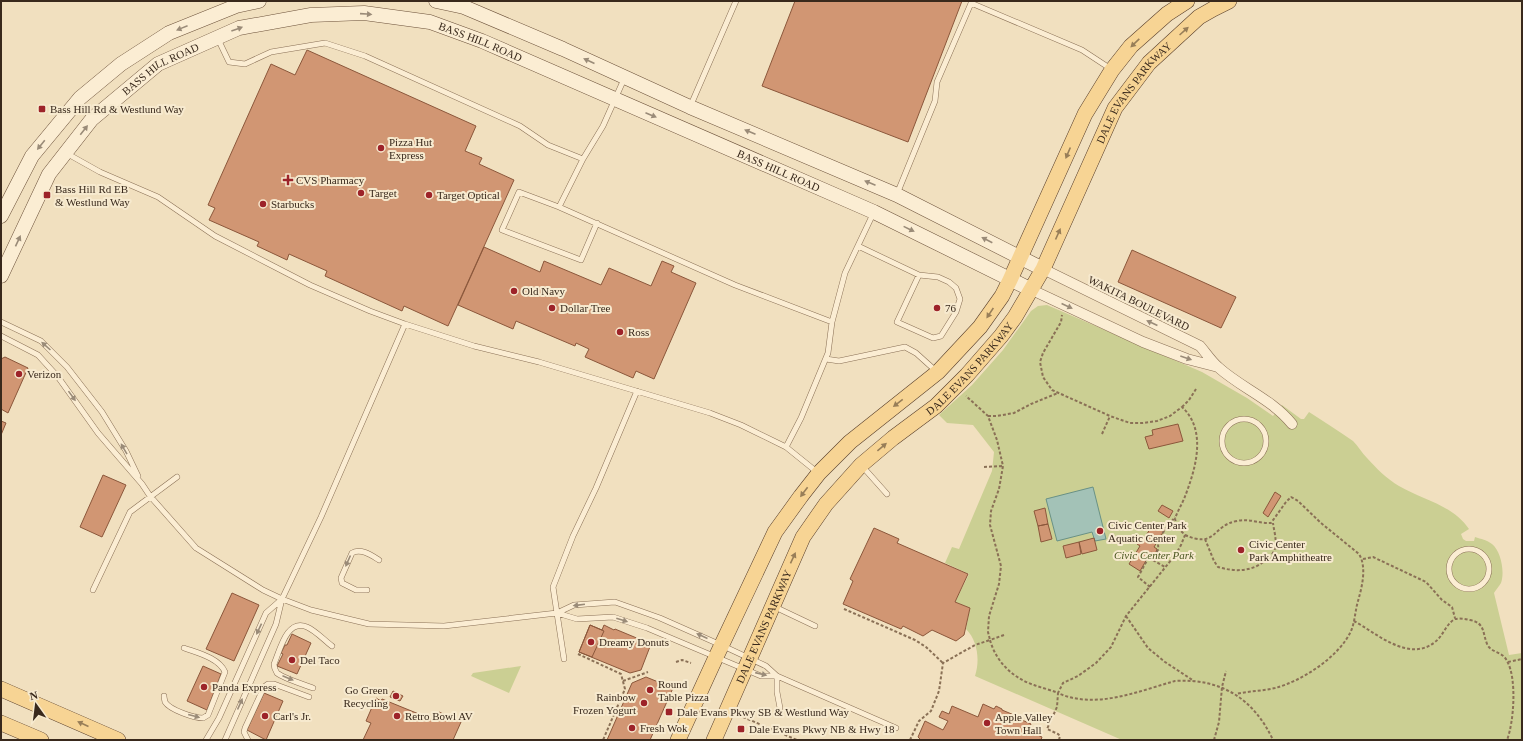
<svg xmlns="http://www.w3.org/2000/svg" width="1523" height="741" viewBox="0 0 1523 741" font-family="Georgia,serif">
<style>
.green{fill:#cbcf93}
.water{fill:#a3c2b7;stroke:#699185}
.building{fill:#d19673;stroke:#8b573b}
.lines{fill:none;stroke-linecap:round;stroke-linejoin:round}
.service-casing{stroke:#8a7056;stroke-width:6}
.minor-casing{stroke:#8a7056;stroke-width:11}
.secondary-casing{stroke:#6c513a;stroke-width:15}
.primary-casing{stroke:#583e2b;stroke-width:16}
.path{stroke:#8a7056;stroke-width:2;stroke-dasharray:3 2;stroke-linecap:butt}
.service{stroke:#fbedd3;stroke-width:5}
.minor{stroke:#fbedd3;stroke-width:10}
.secondary{stroke:#fbedd3;stroke-width:14}
.primary{stroke:#f7d494;stroke-width:15}
.oneway{fill:#9a8b78}
.oneway2{fill:#987e58}
.poi-dot{fill:#9d2329;stroke:#f7eacf;stroke-width:1.5}
.labels{text-anchor:middle;stroke-width:4;stroke-linejoin:round;paint-order:stroke}
.street-label{font-size:11px;fill:#39291c;stroke:#f7eacf}
.poi-label{font-size:11px;fill:#39291c;stroke:#f7eacf;text-anchor:start}
.park-label{font-size:11px;font-style:italic;fill:#4b5721;stroke:#f7eacf}
</style>
<rect width="100%" height="100%" fill="#f1e0bf"/>
<!-- green -->
<path class="green" d="M1047,305L1202,372L1247,398L1273,416L1282,405L1301,419H1304L1309,412C1324,422 1339,431 1353,441C1358,446 1362,453 1367,458C1376,468 1387,479 1399,486C1423,500 1453,505 1469,529L1461,534L1463,539L1466,541H1474L1475,537C1481,539 1487,540 1492,544C1501,551 1505,572 1501,583C1499,586 1496,590 1494,593L1509,655L1522,653V740H1122L975,676C980,661 978,641 966,629L970,608L955,602L969,574L945,563L952,547L959,549L992,471L994,452L973,425L947,423L939,415L972,385L1003,350L1031,311L1038,306Z
M521,666L509,693L471,676L473,673Z"/>
<!-- water -->
<path class="water" d="M1093,487L1106,539L1095,541L1092,532L1057,541L1046,499Z"/>
<!-- building -->
<path class="building" d="M795,1H962L908,142L762,86Z
M307,50L476,126L465,151L482,158L479,164L514,180L448,326L404,306L402,311L325,276L327,271L289,254L287,260L257,246L259,242L209,220L215,208L208,205L271,64L295,75Z
M484,247L540,272L544,261L601,285L609,268L651,286L662,261L674,266L671,272L696,283L654,379L636,371L633,378L585,357L589,349L576,343L575,346L516,321L513,329L458,305Z
M1132,250L1236,297L1221,328L1118,282Z
M5,357L28,368L8,413L1,409V359Z
M1,421L6,423L1,435Z
M1178,424L1183,441L1149,449L1145,437L1153,435L1152,430Z
M103,475L126,485L102,537L80,527Z
M1275,492L1281,496L1268,517L1263,513Z
M1162,505L1173,511L1169,518L1158,511Z
M1045,508L1048,524L1038,526L1034,511Z
M1154,523L1165,529L1154,547L1157,549L1156,552L1154,554L1151,552L1140,571L1129,564L1140,546L1137,544L1140,539L1143,540Z
M1048,524L1052,539L1041,542L1038,526Z
M874,528L899,539L897,543L968,574L955,602L970,608L964,635L956,641L932,630L923,636L903,626L901,629L843,604L853,581L850,579Z
M1094,538L1097,550L1082,554L1079,542Z
M1079,542L1081,554L1066,558L1063,546Z
M232,593L259,605L234,661L206,649Z
M590,625L602,630L604,625L614,630L615,629L651,644L641,670L630,673L579,652Z
M590,625L604,631L592,657L579,652Z
M292,634L311,643L297,674L277,666L283,654L281,653L285,645H287Z
M203,666L221,674L207,710L187,701Z
M646,677L673,688L650,740H607L632,683Z
M393,691L403,696L400,701L390,697Z
M264,693L283,701L266,740L247,730Z
M376,698L381,701L382,699L436,721L439,712L461,722L453,740H363L371,723L366,721Z
M983,704L994,709L996,706L1002,709V710L1014,715L1013,716L1031,724L1028,731L1042,737L1041,740H921L918,737L925,721L943,730L948,721L939,717L942,711L949,714L952,706L978,717Z"/>
<g class="lines">
<defs>
<path id="service" d="M971,3L1082,50L1111,69
M218,39L229,62L245,64L271,52L325,43L365,56L520,126L548,145L583,159
M624,79L603,126L583,159L559,207L735,285L832,322
M690,107L736,1
M66,153L100,172L158,197L215,236L277,268L310,285L370,311L405,324L321,517L282,599L276,624L225,740
M897,194L935,101L937,82L972,1
M559,207L519,192L502,230L581,260L597,223
M858,246L919,275L938,277L949,282L956,288L960,299L956,312L941,336L933,338L897,322L919,275
M1,322L41,341L67,367L102,412L126,451L138,476
M405,324L474,346L539,362L710,413L741,425L786,447L817,472
M1,336L38,355L58,377L98,433L142,484L150,496L196,548L263,590L282,599L311,610L369,624L444,626L557,613L574,605L615,602L660,618L721,645L766,666L777,676L896,728
M826,359L839,361L905,347L916,353L936,371
M1222 441a22 22 0 1 1 44 0a22 22 0 1 1-44 0Z
M786,447L801,418L828,353L832,322L845,273L873,214
M862,466L887,494
M1449 569a20 20 0 1 1 40 0a20 20 0 1 1-40 0Z
M93,590L130,512L177,477
M367,590H356L342,583L341,578L352,553C361,548 371,555 379,560
M775,607L815,626
M557,613L577,619L613,617L647,628L761,676H777
M564,659L553,587L573,536L596,488L637,391
M777,676V692L780,708
M313,688C303,684 285,679 277,673C275,670 274,667 274,664C280,650 287,618 307,627C316,631 324,640 332,646
M164,696C164,697 165,702 165,702C170,710 194,718 203,718L208,715L225,672C219,658 198,653 184,648
M206,740L219,718L266,613L282,599
M248,740L244,732L245,728L264,687L268,684H274L309,697"/>
<path id="minor" d="M1043,269L1200,346C1206,353 1211,361 1218,367C1241,388 1272,399 1292,424
M1032,290L1143,342L1187,359L1218,367"/>
<g id="secondary">
<path d="M436,1L464,7L563,49L690,107L897,195L1043,269"/>
<path d="M1,216L32,156L80,98L121,64L169,33L236,6L259,1"/>
<path id="s1" d="M1,276L49,174L92,119L158,64L239,28L311,15L364,13L430,22L482,41L874,212L1032,290"/>
</g>
<g id="primary">
<path d="M1,689L118,740"/>
<path d="M1,723L41,740"/>
<path d="M678,740L716,657L775,532L801,496L819,473L850,442L938,372L980,327L1002,296L1010,280L1085,114L1112,70L1131,46L1167,14L1187,1"/>
<path id="s2" d="M714,740L803,537L826,504L861,465L893,438L936,406L967,375L1001,336L1015,317L1043,269L1115,108L1149,63L1199,17L1213,9L1229,1"/>
</g>
</defs>
<!-- service casing -->
<use href="#service" class="service-casing"/>
<!-- minor casing -->
<use href="#minor" class="minor-casing"/>
<!-- secondary casing -->
<use href="#secondary" class="secondary-casing"/>
<!-- primary casing -->
<use href="#primary" class="primary-casing"/>
<!-- path -->
<path class="path" d="M1182,407L1189,400L1196,389
M988,416H997L1014,413L1031,404L1058,393
M1102,434L1110,416
M984,467L1003,466
M1185,535C1217,549 1212,525 1237,521C1249,518 1260,524 1271,523L1286,502L1291,497L1298,501L1321,523L1359,554C1367,567 1362,587 1358,601C1355,611 1355,622 1351,631C1339,657 1302,681 1275,688C1262,691 1249,691 1236,694
M1205,539L1214,561L1218,567C1235,572 1252,572 1266,560C1270,557 1274,553 1275,548C1277,540 1274,531 1273,523
M1156,552H1157L1153,560L1165,567
M1157,552C1159,548 1158,547 1158,543C1160,534 1170,524 1175,517
M1363,559L1373,557L1426,582L1442,600L1452,607L1455,618
M1150,587L1138,577L1150,555L1153,557
M844,609L915,640L926,647L943,663
M1126,616L1148,648L1165,662L1194,681
M1354,621C1376,633 1409,663 1435,642C1443,636 1446,624 1455,619C1460,618 1465,619 1470,620C1486,623 1482,634 1488,646C1493,653 1503,652 1507,661C1517,678 1514,722 1507,740
M1004,635L990,640C996,662 1013,678 1034,685C1042,688 1051,690 1058,693L1063,683L1078,676L1096,663L1111,647L1126,616L1176,554L1181,545L1185,535L1178,528L1175,519C1177,512 1181,506 1184,499C1195,471 1208,431 1182,407L1170,416L1157,421L1143,423H1130L1110,416L1052,390L1043,377L1040,362L1043,353L1061,322L1062,315
M578,654L621,674L625,689L603,740
M676,662L682,660L691,663
M1508,662L1522,659
M623,681L648,672
M743,717L797,740
M738,728L741,729
M910,740L919,721L931,711L939,691L943,663L975,645L990,640L988,632L989,616L999,584L1001,566L990,525L991,511L999,489L1003,466L997,440L988,416L966,396
M1059,740L1060,736L1058,734L1047,729L1057,707L1058,693C1095,710 1139,691 1175,681C1221,678 1254,699 1273,740
M1214,740L1219,722L1222,687L1226,671"/>
<!-- service -->
<use href="#service" class="service"/>
<!-- minor -->
<use href="#minor" class="minor"/>
<!-- secondary -->
<use href="#secondary" class="secondary"/>
<!-- primary -->
<use href="#primary" class="primary"/>
</g>
<!-- one-way arrows -->
<defs><path id="oneway-solid" d="M-6-.8H1V-3.2L6.5 0L1 3.2V.8H-6Z"/></defs>
<g class="oneway">
<use href="#oneway-solid" transform="translate(366 14) rotate(4)"/>
<use href="#oneway-solid" transform="translate(182 28) rotate(158)"/>
<use href="#oneway-solid" transform="translate(237 29) rotate(-20)"/>
<use href="#oneway-solid" transform="translate(589 61) rotate(-156)"/>
<use href="#oneway-solid" transform="translate(651 115) rotate(23)"/>
<use href="#oneway-solid" transform="translate(84 130) rotate(-52)"/>
<use href="#oneway-solid" transform="translate(750 132) rotate(-157)"/>
<use href="#oneway-solid" transform="translate(41 145) rotate(129)"/>
<use href="#oneway-solid" transform="translate(870 183) rotate(-157)"/>
<use href="#oneway-solid" transform="translate(909 229) rotate(26)"/>
<use href="#oneway-solid" transform="translate(987 240) rotate(-153)"/>
<use href="#oneway-solid" transform="translate(18 241) rotate(-65)"/>
<use href="#oneway-solid" transform="translate(1067 306) rotate(25)"/>
<use href="#oneway-solid" transform="translate(1152 323) rotate(-155)"/>
<use href="#oneway-solid" transform="translate(46 346) rotate(-138)"/>
<use href="#oneway-solid" transform="translate(1186 358) rotate(19)"/>
<use href="#oneway-solid" transform="translate(72 396) rotate(54)"/>
<use href="#oneway-solid" transform="translate(124 449) rotate(-120)"/>
<use href="#oneway-solid" transform="translate(348 561) rotate(114)"/>
<use href="#oneway-solid" transform="translate(579 605) rotate(173)"/>
<use href="#oneway-solid" transform="translate(622 620) rotate(18)"/>
<use href="#oneway-solid" transform="translate(259 629) rotate(115)"/>
<use href="#oneway-solid" transform="translate(702 636) rotate(-156)"/>
<use href="#oneway-solid" transform="translate(761 674) rotate(13)"/>
<use href="#oneway-solid" transform="translate(288 678) rotate(23)"/>
<use href="#oneway-solid" transform="translate(240 704) rotate(-66)"/>
<use href="#oneway-solid" transform="translate(194 716) rotate(15)"/>
</g>
<g class="oneway2">
<use href="#oneway-solid" transform="translate(1184 31) rotate(-42)"/>
<use href="#oneway-solid" transform="translate(1135 43) rotate(136)"/>
<use href="#oneway-solid" transform="translate(1068 153) rotate(113)"/>
<use href="#oneway-solid" transform="translate(1058 234) rotate(-66)"/>
<use href="#oneway-solid" transform="translate(990 313) rotate(124)"/>
<use href="#oneway-solid" transform="translate(898 403) rotate(142)"/>
<use href="#oneway-solid" transform="translate(882 447) rotate(-40)"/>
<use href="#oneway-solid" transform="translate(804 492) rotate(127)"/>
<use href="#oneway-solid" transform="translate(793 558) rotate(-65)"/>
<use href="#oneway-solid" transform="translate(83 724) rotate(-156)"/>
</g>
<!-- markers -->
<g class="poi-dot">
<rect x="38" y="105" width="8" height="8" rx="2"/>
<circle cx="381" cy="148" r="4"/>
<path d="M286 174h4v4h4v4h-4v4h-4v-4h-4v-4h4z"/>
<circle cx="361" cy="193" r="4"/>
<rect x="43" y="191" width="8" height="8" rx="2"/>
<circle cx="429" cy="195" r="4"/>
<circle cx="263" cy="204" r="4"/>
<circle cx="514" cy="291" r="4"/>
<circle cx="552" cy="308" r="4"/>
<circle cx="937" cy="308" r="4"/>
<circle cx="620" cy="332" r="4"/>
<circle cx="19" cy="374" r="4"/>
<circle cx="1100" cy="531" r="4"/>
<circle cx="1241" cy="550" r="4"/>
<circle cx="591" cy="642" r="4"/>
<circle cx="292" cy="660" r="4"/>
<circle cx="204" cy="687" r="4"/>
<circle cx="650" cy="690" r="4"/>
<circle cx="396" cy="696" r="4"/>
<circle cx="644" cy="703" r="4"/>
<rect x="665" y="708" width="8" height="8" rx="2"/>
<circle cx="265" cy="716" r="4"/>
<circle cx="397" cy="716" r="4"/>
<circle cx="987" cy="723" r="4"/>
<circle cx="632" cy="728" r="4"/>
<rect x="737" y="725" width="8" height="8" rx="2"/>
</g>
<g class="labels">
<!-- street labels -->
<g class="street-label">
<text dy="4" stroke="none"><textPath href="#s1" startOffset="604">BASS HILL ROAD</textPath></text>
<text dy="4" stroke="none"><textPath href="#s1" startOffset="268">BASS HILL ROAD</textPath></text>
<text dy="4" stroke="none"><textPath href="#s2" startOffset="784">DALE EVANS PARKWAY</textPath></text>
<text dy="4" stroke="none"><textPath href="#s1" startOffset="929">BASS HILL ROAD</textPath></text>
<text transform="translate(1139 303) rotate(26)" y="4">WAKITA BOULEVARD</text>
<text dy="4" stroke="none"><textPath href="#s2" startOffset="460">DALE EVANS PARKWAY</textPath></text>
<text dy="4" stroke="none"><textPath href="#s2" startOffset="124">DALE EVANS PARKWAY</textPath></text>
</g>
<!-- poi labels -->
<g class="poi-label">
<text x="50" y="113">Bass Hill Rd &amp; Westlund Way</text>
<text x="389" y="146">Pizza Hut<tspan x="389" dy="13">Express</tspan></text>
<text x="296" y="184">CVS Pharmacy</text>
<text x="55" y="193">Bass Hill Rd EB<tspan x="55" dy="13">&amp; Westlund Way</tspan></text>
<text x="369" y="197">Target</text>
<text x="437" y="199">Target Optical</text>
<text x="271" y="208">Starbucks</text>
<text x="522" y="295">Old Navy</text>
<text x="560" y="312">Dollar Tree</text>
<text x="945" y="312">76</text>
<text x="628" y="336">Ross</text>
<text x="27" y="378">Verizon</text>
<text x="1108" y="529">Civic Center Park<tspan x="1108" dy="13">Aquatic Center</tspan></text>
<text x="1249" y="548">Civic Center<tspan x="1249" dy="13">Park Amphitheatre</tspan></text>
<text x="599" y="646">Dreamy Donuts</text>
<text x="300" y="664">Del Taco</text>
<text x="658" y="688">Round<tspan x="658" dy="13">Table Pizza</tspan></text>
<text x="212" y="691">Panda Express</text>
<text x="388" y="694" text-anchor="end">Go Green<tspan x="388" dy="13">Recycling</tspan></text>
<text x="636" y="701" text-anchor="end">Rainbow<tspan x="636" dy="13">Frozen Yogurt</tspan></text>
<text x="677" y="716">Dale Evans Pkwy SB &amp; Westlund Way</text>
<text x="273" y="720">Carl's Jr.</text>
<text x="405" y="720">Retro Bowl AV</text>
<text x="995" y="721">Apple Valley<tspan x="995" dy="13">Town Hall</tspan></text>
<text x="640" y="732">Fresh Wok</text>
<text x="749" y="733">Dale Evans Pkwy NB &amp; Hwy 18</text>
</g>
<!-- park labels -->
<g class="park-label">
<text x="1154" y="559">Civic Center Park</text>
</g>
</g>
<!-- border -->
<rect width="1523" height="741" fill="none" stroke="#39291c" stroke-width="4"/>
<!-- north arrow -->
<g transform="translate(36 705) rotate(346)" stroke="#f7eacf" stroke-width="3" paint-order="stroke">
<path d="M0-3L7 15L0 10L-7 15Z" fill="#39291c"/>
<text y="-6" font-size="11" font-weight="bold" text-anchor="middle" fill="#39291c">N</text>
</g>
</svg>
